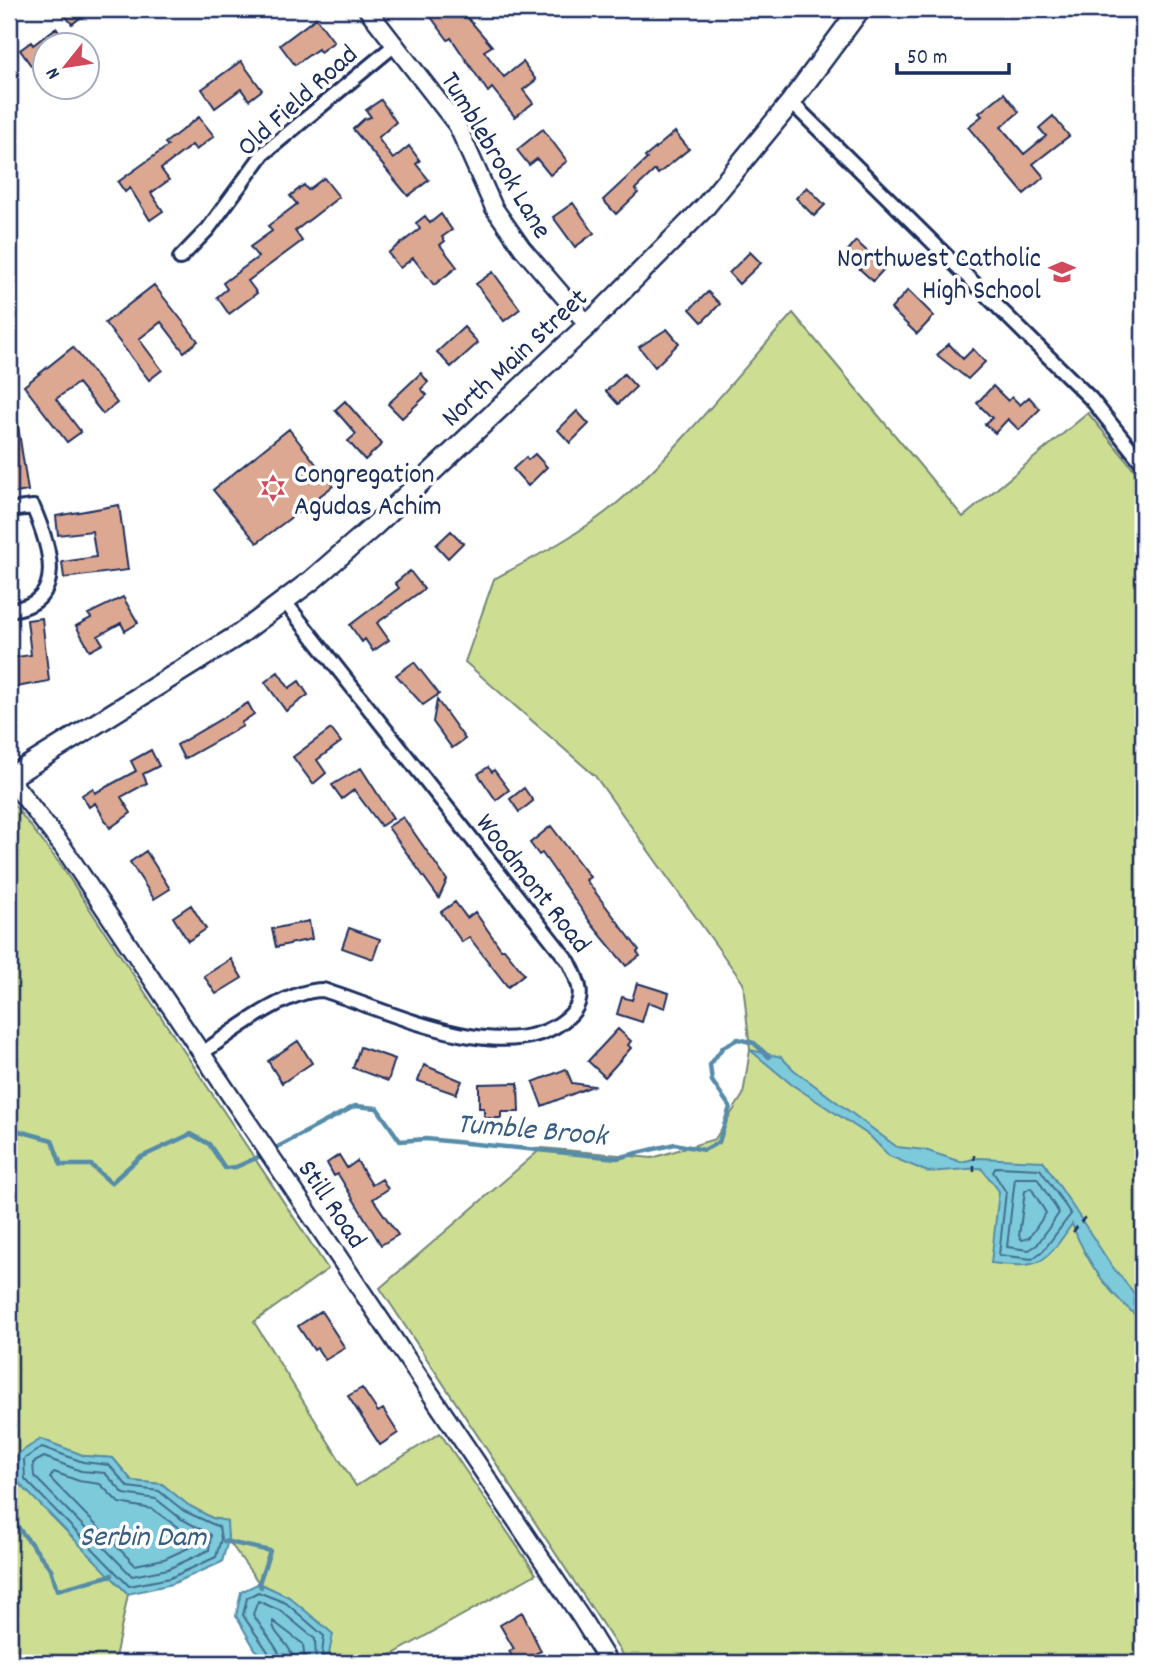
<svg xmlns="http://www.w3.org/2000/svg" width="1152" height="1672" viewBox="0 0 1152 1672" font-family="Dekko,sans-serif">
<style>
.green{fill:#cdde92;stroke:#748678;stroke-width:2}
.water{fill:#7dcadb;stroke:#568ca9;stroke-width:2}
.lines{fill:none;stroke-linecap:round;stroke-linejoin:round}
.shore{stroke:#426d90;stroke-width:2}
.stream{stroke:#568ca9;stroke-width:4.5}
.building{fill:#dda892;stroke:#1b2f5e;stroke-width:2}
.minor-casing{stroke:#1b2f5e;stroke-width:18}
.tertiary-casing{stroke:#1b2f5e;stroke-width:21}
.primary-casing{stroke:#1b2f5e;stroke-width:24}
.path{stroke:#1b2f5e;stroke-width:2.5;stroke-dasharray:7 5;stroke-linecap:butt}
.minor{stroke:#fff;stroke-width:12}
.tertiary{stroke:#fff;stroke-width:16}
.primary{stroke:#fff;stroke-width:19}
.labels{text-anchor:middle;stroke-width:7;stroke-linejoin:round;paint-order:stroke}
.street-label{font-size:28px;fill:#1b2f5e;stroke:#fff}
.poi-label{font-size:28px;fill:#1b2f5e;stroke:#fff;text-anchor:end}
.water-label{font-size:30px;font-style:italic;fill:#385e84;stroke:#fff}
</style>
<rect width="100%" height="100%" fill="#fff"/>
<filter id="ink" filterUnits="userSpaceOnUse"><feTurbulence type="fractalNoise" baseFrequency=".0143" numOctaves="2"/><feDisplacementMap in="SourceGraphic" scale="14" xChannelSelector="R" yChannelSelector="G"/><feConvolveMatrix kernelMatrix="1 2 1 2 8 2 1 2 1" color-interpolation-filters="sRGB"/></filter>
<g filter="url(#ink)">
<!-- green -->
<path class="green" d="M793,313L963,517L1088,413L1143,480V1663H628L380,1288L542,1148L652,1158L715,1139L743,1095L750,1050L743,983L595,776L465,662L494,579C535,557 580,534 616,504C678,451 738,374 793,313Z
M11,801L60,864L328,1269L254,1322L356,1486L440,1433L536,1574L377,1663H336L289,1597L259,1583L228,1540L226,1521L212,1518L188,1505L162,1484L132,1481L113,1458L85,1456L40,1439L88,1552L128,1594L114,1663H9V803Z"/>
<!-- water -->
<path class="water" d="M750,1050L781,1057L794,1070L897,1147L925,1150L961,1162L978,1158L1043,1161L1111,1265L1143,1304V1316L1139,1318C1107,1292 1086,1262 1072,1224C1044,1265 1041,1269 991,1263L999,1191L981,1168L928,1172L889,1156L870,1136L791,1084Z
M41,1439L85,1456L113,1458L132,1481L162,1484L188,1505L212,1518L227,1521L228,1540L222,1562L172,1584L128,1594L18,1482L16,1455Z
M259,1583L289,1597L333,1634L329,1654L336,1663H270L255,1649L236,1616L241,1592Z"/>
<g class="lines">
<!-- shore -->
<path class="shore" d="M996,1167L1040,1169L1071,1214L1043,1251L1032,1259L999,1255L1006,1192L993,1172Z
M1015,1178H1037L1059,1213L1037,1245L1029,1250L1007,1247Z
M1031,1188L1046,1213L1029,1238L1022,1240L1019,1236L1025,1191Z
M42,1447L83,1462L109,1465L128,1487L159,1491L184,1511L219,1527L221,1539L216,1557L170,1578L129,1586L25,1479L24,1459Z
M44,1457L81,1471L105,1473L124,1494L156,1499L180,1518L211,1535L209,1550L168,1569L132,1576L34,1476L33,1463Z
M54,1472L79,1481L100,1484L119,1503L152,1509L196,1540L197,1544L164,1559L135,1565L50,1478Z
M274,1663C273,1656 249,1626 243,1615L247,1598L258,1592L286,1603L324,1636L322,1655L327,1663
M283,1663C282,1652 260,1627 253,1614L258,1601L281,1611L315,1639L316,1663
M294,1663C293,1644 271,1635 273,1621L303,1644L305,1663"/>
<!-- stream -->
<path class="stream" d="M9,1136L19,1131L52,1140L61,1165H91L111,1183L139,1158L191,1134L209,1144L225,1168L236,1167L265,1154
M272,1150L355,1106L377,1108L400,1141L426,1139L617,1158L675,1144L704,1150L719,1142L730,1107L712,1081L710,1065L723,1047L738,1039L754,1043L769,1057
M9,1516L51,1569L57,1590L112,1575
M224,1541L270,1551L259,1583L261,1587"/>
</g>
<!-- building -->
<path class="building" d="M60,9H92L72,24Z
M425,9H460L492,46L484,51L504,77L523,62L536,80L523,90L533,103L515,117L492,88L488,92L451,38L448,40Z
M316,18L334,42L320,52L318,49L295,65L280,45Z
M56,28L70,46H46V63L35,71L20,50L31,42L33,45Z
M241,61L262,90L249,100L241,89L215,108L202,89Z
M1004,93L1019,112L1001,127L1024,154L1046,136L1039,128L1053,116L1069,136L1033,164L1044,177L1024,194L968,127L982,116L979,113Z
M381,100L396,122L378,138L393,159L409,146L420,161L416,164L429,180L408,196L353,129L364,119L371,117L366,110Z
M199,117L214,136L196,150L192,145L161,169L169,180L151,193L163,211L150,220L130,188L125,192L118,182L168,146L165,143Z
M543,129L567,161L550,175L537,159L529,165L517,150Z
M675,132L689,149L658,174L655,170L635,189L638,193L616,214L603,200L647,159L645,157Z
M324,178L339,197L295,231L302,241L248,281L257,293L229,314L217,297L227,289L223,283L258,257L250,247L272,231L268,226L297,204L290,196L304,185L308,190Z
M807,187L825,205L814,216L796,198Z
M573,203L594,233L575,247L553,217Z
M441,214L452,230L442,237L445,241L440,245L457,267L434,285L413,258L400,268L388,253L420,229L416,223L425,216L430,223Z
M856,241L885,268L873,281L844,255Z
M750,252L761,263L739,284L729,273Z
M493,272L520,309L504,321L476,284Z
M154,285L198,341L184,352L161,322L139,339L162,370L149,380L105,323Z
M908,290L934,316L917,334L891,309Z
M708,292L720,304L702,322L690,309Z
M464,327L478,343L451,367L437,352Z
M667,329L679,343L655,367L639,347Z
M949,344L963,359L973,349L985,362L968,379L937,355Z
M73,347L117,403L103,414L78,383L56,399L81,432L67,442L24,386Z
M421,373L428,382L421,389L427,395L402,418L388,404Z
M624,374L636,387L618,404L606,391Z
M993,386L1008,401L1012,397L1020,405L1029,397L1040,409L1019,430L1008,419L995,433L985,424L992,418L977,403Z
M345,401L382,444L365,460L348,441L356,434L335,410Z
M577,411L589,424L570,443L558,430Z
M16,413L28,491L9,494V414Z
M289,429L333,486L257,543L213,490Z
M535,454L547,467L528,486L513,469L526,457L528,460Z
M119,505L128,570L64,578L62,562L96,557L92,531L58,535L56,516Z
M451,531L463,543L448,558L436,545Z
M410,571L424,589L377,623L389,640L373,651L365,639L362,642L350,625L399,588L395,583Z
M123,597L138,623L125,631L121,623L98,636L103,644L90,651L76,626L91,618L88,614Z
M42,618L49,681L11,688L9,658L31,655L27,620Z
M414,662L439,694L423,705L396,675Z
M278,672L289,688L299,681L308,695L286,711L265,682Z
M437,700L465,739L452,748L433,722Z
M248,703L254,714L241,723L243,726L184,759L177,745Z
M331,729L341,742L317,760L326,773L313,784L293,757Z
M151,750L159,766L143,774L147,783L121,797L131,813L110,828L95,803L89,807L82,795L93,788L95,793L136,771L131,761Z
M488,767L492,772L494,770L509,790L496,800L478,774Z
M361,768L393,818L381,826L354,790L342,799L332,785Z
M524,788L533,801L519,812L510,799Z
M403,817L447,880L439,898L388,827Z
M551,826L590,877L586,880L639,950L637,952L640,956L626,966L593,926L542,853L539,855L530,843Z
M146,851L170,889L154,899L130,862Z
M455,902L467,918L475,912L501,949H504L524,974L508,987L469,937L462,942L441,912Z
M191,905L206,929L188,941L173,917Z
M309,921L312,939L276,947L272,929Z
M349,928L380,939L373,959L342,948Z
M231,959L242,978L216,994L204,976Z
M637,983L669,993L665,1008L648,1002L642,1022L617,1014L622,997L632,1000Z
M618,1029L631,1041L628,1045L631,1048L605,1077L588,1061Z
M298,1041L312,1063L282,1083L268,1061Z
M360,1047L395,1059L388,1081L353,1068Z
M424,1065L462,1081L456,1094L418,1081Z
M566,1069L572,1083L593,1086L542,1106L533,1082Z
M518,1083L519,1112H501V1118H484V1108H479V1084Z
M339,1155L347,1168L357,1161L372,1185L382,1179L388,1189L373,1199L398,1235L381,1245L338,1174L334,1176L327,1163Z
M321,1311L345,1348L325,1360L317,1348L314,1350L298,1326Z
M362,1388L378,1412L383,1409L398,1433L380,1445L348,1396Z
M522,1612L541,1651L516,1663L509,1651L514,1649L500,1625Z"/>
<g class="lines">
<defs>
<path id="minor" d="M791,102L1091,399L1143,464
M180,258L208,229L263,154L396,44
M9,510L33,507C49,544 70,604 9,610
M202,1053C233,1032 285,990 323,990C389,1011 508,1070 567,1018C588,1000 579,982 569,962L285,602"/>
<path id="tertiary" d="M367,9L457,125L494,208L522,248L588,325
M9,778L63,847L582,1619L609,1663"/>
<path id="primary" d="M9,778L240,634L312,580L374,526L588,325L704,208L791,102L860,9"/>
</defs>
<!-- minor casing -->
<use href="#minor" class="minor-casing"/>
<!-- tertiary casing -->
<use href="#tertiary" class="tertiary-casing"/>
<!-- primary casing -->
<use href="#primary" class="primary-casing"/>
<!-- path -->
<path class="path" d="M974,1172V1155
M1073,1232L1085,1217"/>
<!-- minor -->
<use href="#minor" class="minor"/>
<!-- tertiary -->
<use href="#tertiary" class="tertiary"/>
<!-- primary -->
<use href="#primary" class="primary"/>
</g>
</g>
<!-- icons -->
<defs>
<symbol id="school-bare" viewBox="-9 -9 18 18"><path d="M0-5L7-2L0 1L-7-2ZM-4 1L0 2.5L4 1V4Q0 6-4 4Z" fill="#d1495b" stroke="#fff" stroke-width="2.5" paint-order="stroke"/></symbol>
<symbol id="synagogue-bare" viewBox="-9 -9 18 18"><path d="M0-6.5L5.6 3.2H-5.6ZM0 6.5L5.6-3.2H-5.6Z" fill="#d1495b" stroke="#fff" stroke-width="2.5" paint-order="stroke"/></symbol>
</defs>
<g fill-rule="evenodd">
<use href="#school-bare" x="1043" y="253" width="38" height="38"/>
<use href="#synagogue-bare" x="254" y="469" width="38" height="38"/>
</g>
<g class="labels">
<!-- street labels -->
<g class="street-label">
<text transform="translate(296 99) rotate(-42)" y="10">Old Field Road</text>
<text transform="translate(498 154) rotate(59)" y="10">Tumblebrook Lane</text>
<text transform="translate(513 356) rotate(-43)" y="10">North Main Street</text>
<text transform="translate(535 882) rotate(52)" y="10">Woodmont Road</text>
<text transform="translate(334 1203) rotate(56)" y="10">Still Road</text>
</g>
<!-- poi labels -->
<g class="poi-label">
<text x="1041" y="266">Northwest Catholic<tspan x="1041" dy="32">High School</tspan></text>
<text x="294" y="482" text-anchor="start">Congregation<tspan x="294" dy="32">Agudas Achim</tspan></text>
</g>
<!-- water labels -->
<g class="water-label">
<text transform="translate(532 1128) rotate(5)" y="10">Tumble Brook</text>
<text x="143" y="1545">Serbin Dam</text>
</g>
</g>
<!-- margin -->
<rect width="1152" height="1672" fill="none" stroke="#fff" stroke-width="35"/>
<rect x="18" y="18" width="1117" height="1637" fill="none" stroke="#1b2f5e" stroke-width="2.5" filter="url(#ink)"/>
<!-- north arrow -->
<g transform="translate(66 66) rotate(240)"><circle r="33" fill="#ffffff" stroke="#a4acbf" stroke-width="2"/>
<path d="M0-5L12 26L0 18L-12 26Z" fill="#d1495b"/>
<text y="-10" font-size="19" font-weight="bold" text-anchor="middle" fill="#1b2f5e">N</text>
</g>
<!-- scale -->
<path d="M897 63v10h112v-10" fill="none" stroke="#1b2f5e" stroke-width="3.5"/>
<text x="907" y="63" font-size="21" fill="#1b2f5e" stroke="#ffffff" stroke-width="5" paint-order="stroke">50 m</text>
</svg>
